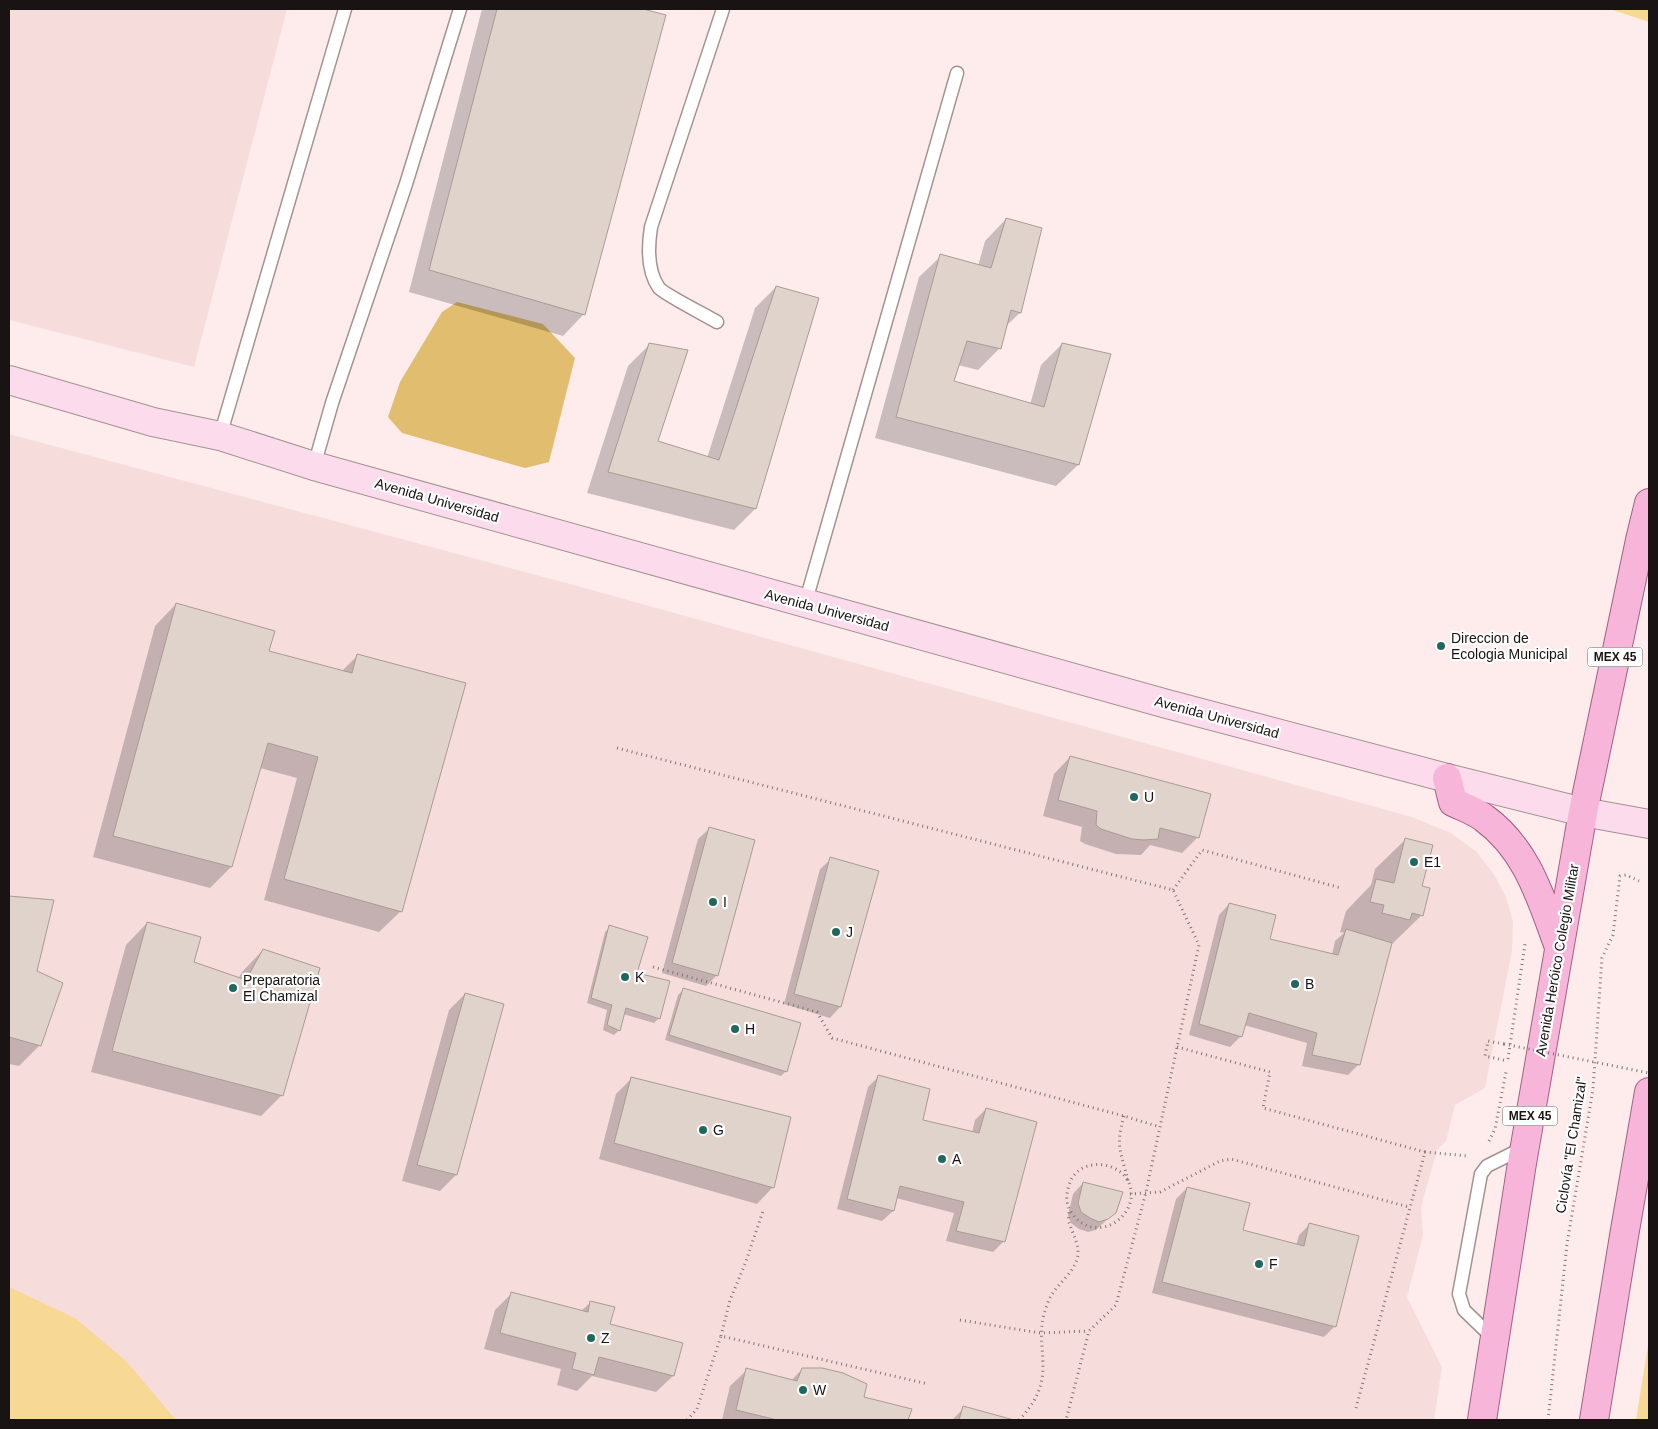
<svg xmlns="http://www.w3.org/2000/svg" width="1658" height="1429" viewBox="0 0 1658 1429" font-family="Helvetica,sans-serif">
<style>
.built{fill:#f6dddc}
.green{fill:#f7d895}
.forest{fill:#e1bd6f}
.shadow{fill:#0003}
.building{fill:#e0d3cb;stroke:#a89b94}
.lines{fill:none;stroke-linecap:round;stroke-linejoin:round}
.service-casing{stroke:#a29392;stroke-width:15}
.secondary-casing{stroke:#a29392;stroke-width:30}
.primary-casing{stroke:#a55e83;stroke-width:30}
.path{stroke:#817676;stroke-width:3;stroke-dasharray:1 4;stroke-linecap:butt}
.service{stroke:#fff;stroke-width:12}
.secondary{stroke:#fbdbec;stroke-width:28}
.primary{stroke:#f7b6d9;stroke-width:28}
.path-bridge{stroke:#817676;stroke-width:3;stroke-dasharray:1 4;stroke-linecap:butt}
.poi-dot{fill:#20685f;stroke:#fdfdfd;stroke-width:2}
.labels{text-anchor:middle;stroke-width:4.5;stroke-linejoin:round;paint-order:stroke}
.shield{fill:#fdfdfd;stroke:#5d5959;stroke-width:1}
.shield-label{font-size:12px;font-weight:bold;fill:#191313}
.street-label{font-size:14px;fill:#191313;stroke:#fdfdfd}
.poi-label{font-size:14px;fill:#191313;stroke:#fdfdfd;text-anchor:start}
</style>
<rect width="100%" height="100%" fill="#fdeceb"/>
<!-- built -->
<path class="built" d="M9,9H287L194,367L9,320Z
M9,434L570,584L1412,817L1451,833L1477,852L1495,876L1506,897L1513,921L1512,951L1485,1088L1455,1105L1446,1141L1437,1150L1421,1207L1423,1235L1407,1297L1442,1367L1434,1420H9Z"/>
<!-- green -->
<path class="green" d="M1610,9H1649V22Z
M9,1287L75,1318L126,1361L176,1420H9Z
M1649,1339V1420H1636Z"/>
<!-- forest -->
<path class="forest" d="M457,302L543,324L575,358L549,462L525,468L402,433L388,417L400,382L442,312Z"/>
<!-- shadow -->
<path class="shadow" d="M482,9H638L664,16L584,314L563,336L409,292Z
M1006,219L1020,313L1005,327L1000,348L978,370L958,365L952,382L1030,405L1041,365L1062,344L1078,465L1056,486L875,438L919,277L941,256L978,266L985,241Z
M776,287L755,509L734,530L587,493L628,366L650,344L656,442L707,458L755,308Z
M176,604L268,652L341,672L358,655L401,911L379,932L264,900L297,778L260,768L231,867L210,888L93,857L155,626Z
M1070,757L1198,837L1182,853L1150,845L1141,855L1116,854L1085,844L1080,841L1082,827L1043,816L1054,774Z
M709,829L717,975L706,986L662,973L698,839Z
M1406,839L1422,915L1391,945L1359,1064L1348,1075L1302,1066L1307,1043L1244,1025L1241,1036L1230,1047L1189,1035L1219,915L1229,904L1268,940L1332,955L1335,941L1344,933L1340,932L1346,911L1371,885L1375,869Z
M831,859L840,1007L830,1018L784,1004L820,869Z
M9,897L53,902L36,971L40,1045L19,1066L9,1064Z
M147,923L193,963L238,979L242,972L263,950L282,1095L261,1116L91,1072L126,945Z
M610,927L659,1018L654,1023L623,1014L619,1030L614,1035L603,1030L607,1010L587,1003L605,932Z
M683,990L786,1071L781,1076L665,1040L678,995Z
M465,994L502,1005L456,1175L440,1191L402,1181L449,1010Z
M879,1076L921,1121L972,1133L975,1120L986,1109L1004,1241L993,1252L946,1241L954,1213L896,1198L893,1211L882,1221L837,1209L868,1087Z
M632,1078L773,1187L757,1204L599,1159L616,1094Z
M1083,1183L1115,1212L1096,1230L1088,1232L1079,1229L1071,1223L1068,1215L1073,1194Z
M1187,1188L1241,1231L1296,1246L1299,1235L1310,1224L1335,1326L1324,1337L1152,1293L1176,1199Z
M511,1294L581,1311L590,1303L609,1324L681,1343L673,1376L656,1392L592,1376L577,1391L557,1385L561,1369L484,1349L495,1310Z
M802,1369L862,1398L910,1410L907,1420H722L730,1386L747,1370L791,1381Z
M964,1408L1011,1420H952Z"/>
<!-- building -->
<path class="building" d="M497,9H643L666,15L585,315L429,270Z
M1006,218L1042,228L1021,313L1011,310L1001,349L967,341L954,381L1044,407L1062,343L1111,354L1079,465L896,417L940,254L991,268Z
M776,286L819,298L756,509L608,472L649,343L688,350L658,441L719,460Z
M176,603L275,631L269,651L352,673L357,654L466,683L402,912L284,879L318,757L268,743L232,867L113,836Z
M1070,756L1211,794L1199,838L1160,828L1158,839L1144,840L1132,839L1101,829L1096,825L1097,811L1058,800Z
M709,827L755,840L718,976L672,963Z
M1405,838L1433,845L1422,886L1430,888L1423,916L1412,913L1410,920L1382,913L1384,905L1370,902L1376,879L1394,883Z
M830,857L879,871L841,1007L794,994Z
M9,896L54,900L37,971L63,983L41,1046L9,1037Z
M1229,903L1276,915L1270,939L1338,955L1346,929L1392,943L1360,1065L1312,1055L1317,1033L1249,1013L1242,1037L1199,1024Z
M147,922L201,937L194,962L246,980L263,949L320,968L283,1096L112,1051Z
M609,925L648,937L637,973L670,981L660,1019L626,1008L620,1031L607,1025L612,1005L591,998Z
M683,988L801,1023L787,1072L669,1035Z
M465,993L504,1004L457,1175L417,1165Z
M878,1075L930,1089L923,1120L979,1133L986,1108L1037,1122L1005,1242L956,1231L964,1202L900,1186L894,1211L847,1199Z
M631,1077L791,1117L774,1188L614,1143Z
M1083,1182L1123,1192L1116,1213L1108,1219L1099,1222L1090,1218L1081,1212L1078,1203Z
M1187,1187L1250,1203L1243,1230L1304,1246L1309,1223L1359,1236L1336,1327L1162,1282Z
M511,1292L588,1312L590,1301L615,1307L610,1324L683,1343L674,1376L599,1357L594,1375L572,1369L576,1353L500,1333Z
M746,1368L797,1381L802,1368H822L843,1373L867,1384L864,1397L912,1409L908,1420H777L736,1410Z
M963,1406L1014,1420H959Z"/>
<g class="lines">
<defs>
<path id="service" d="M717,322C707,316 664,294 659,288C647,271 648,246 651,227L723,9
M220,436L345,9
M314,466L332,403L406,184L460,9
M805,604L957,73
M1494,1339L1464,1310L1459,1294L1481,1174L1487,1166L1525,1147"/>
<path id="secondary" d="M9,380L153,422L220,436L314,466L1167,704L1447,778L1583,812L1649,824"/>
<path id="primary" d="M1447,778L1453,802C1463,807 1475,811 1484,818C1528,850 1541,899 1559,947
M1482,1420L1522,1163L1583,812L1640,540L1649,503
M1594,1420L1624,1236L1649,1092"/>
</defs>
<!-- service casing -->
<use href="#service" class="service-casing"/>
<!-- secondary casing -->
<use href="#secondary" class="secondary-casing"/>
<!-- primary casing -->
<use href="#primary" class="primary-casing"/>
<!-- path -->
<path class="path" d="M617,748L1173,890L1199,945L1146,1192L1116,1305L1089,1331L1066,1420
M1173,890L1202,850L1341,888
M653,967L817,1012L832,1038L1124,1116L1160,1127
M1504,1044L1488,1041L1485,1056L1508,1061
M1177,1047L1270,1072L1263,1108L1425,1152
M1508,1059L1525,944
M1124,1116C1115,1147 1121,1151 1128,1181
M1489,1141L1495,1129L1506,1072
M1130,1194L1160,1192L1220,1161L1231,1159L1409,1207
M960,1320L1040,1333L1089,1331
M721,1336L730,1300L745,1264L763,1211
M1356,1408L1425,1152L1468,1156
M687,1420L697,1409L721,1336L928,1384
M1019,1420C1034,1404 1043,1389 1043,1366C1043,1348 1039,1332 1044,1314C1046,1308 1048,1301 1051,1296C1059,1282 1075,1272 1078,1255C1079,1243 1072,1233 1069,1222C1068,1218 1069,1215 1069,1211C1069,1207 1067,1204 1067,1200C1066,1193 1069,1184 1072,1178C1085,1157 1120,1162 1129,1183C1141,1212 1104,1241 1079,1221C1075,1218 1072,1213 1069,1209
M1548,1420L1567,1244L1593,1089L1602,958L1613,935L1620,876L1626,875L1639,881"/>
<!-- service -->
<use href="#service" class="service"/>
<!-- secondary -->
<use href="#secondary" class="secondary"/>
<!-- primary -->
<use href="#primary" class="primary"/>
<!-- path-bridge -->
<path class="path-bridge" d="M1504,1044L1649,1073"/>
</g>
<!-- markers -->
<g class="poi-dot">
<circle cx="1441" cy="646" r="5"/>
<circle cx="1134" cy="797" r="5"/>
<circle cx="1414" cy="862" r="5"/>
<circle cx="713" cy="902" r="5"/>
<circle cx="836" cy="932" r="5"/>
<circle cx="625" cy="977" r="5"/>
<circle cx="1295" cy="984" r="5"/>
<circle cx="233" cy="988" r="5"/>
<circle cx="735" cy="1029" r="5"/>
<circle cx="703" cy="1130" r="5"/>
<circle cx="942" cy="1159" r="5"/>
<circle cx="1259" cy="1264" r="5"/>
<circle cx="591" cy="1338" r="5"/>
<circle cx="803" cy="1390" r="5"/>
</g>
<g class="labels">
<!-- shield labels -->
<g class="shield">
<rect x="1587.5" y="647.5" width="55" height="19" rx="4"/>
<rect x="1502.5" y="1106.5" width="55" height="19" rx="4"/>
</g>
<g class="shield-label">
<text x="1615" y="661">MEX 45</text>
<text x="1530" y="1120">MEX 45</text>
</g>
<!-- street labels -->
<g class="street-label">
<text transform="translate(437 500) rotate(16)" y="5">Avenida Universidad</text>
<text transform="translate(827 610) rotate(15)" y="5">Avenida Universidad</text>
<text transform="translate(1217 717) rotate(15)" y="5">Avenida Universidad</text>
<text transform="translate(1557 960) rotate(-80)" y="5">Avenida Heróico Colegio Militar</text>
<text transform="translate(1571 1145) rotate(-81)" y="5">Ciclovía "El Chamizal"</text>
</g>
<!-- poi labels -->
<g class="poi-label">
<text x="1451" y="643">Direccion de<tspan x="1451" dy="16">Ecologia Municipal</tspan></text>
<text x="1144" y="802">U</text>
<text x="1424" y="867">E1</text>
<text x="723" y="907">I</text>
<text x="846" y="937">J</text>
<text x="635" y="982">K</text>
<text x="243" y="985">Preparatoria<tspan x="243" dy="16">El Chamizal</tspan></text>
<text x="1305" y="989">B</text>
<text x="745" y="1034">H</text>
<text x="713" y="1135">G</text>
<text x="952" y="1164">A</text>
<text x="1269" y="1269">F</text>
<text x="601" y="1343">Z</text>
<text x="813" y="1395">W</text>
</g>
</g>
<!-- border -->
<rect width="1658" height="1429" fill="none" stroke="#191313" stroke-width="20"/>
</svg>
